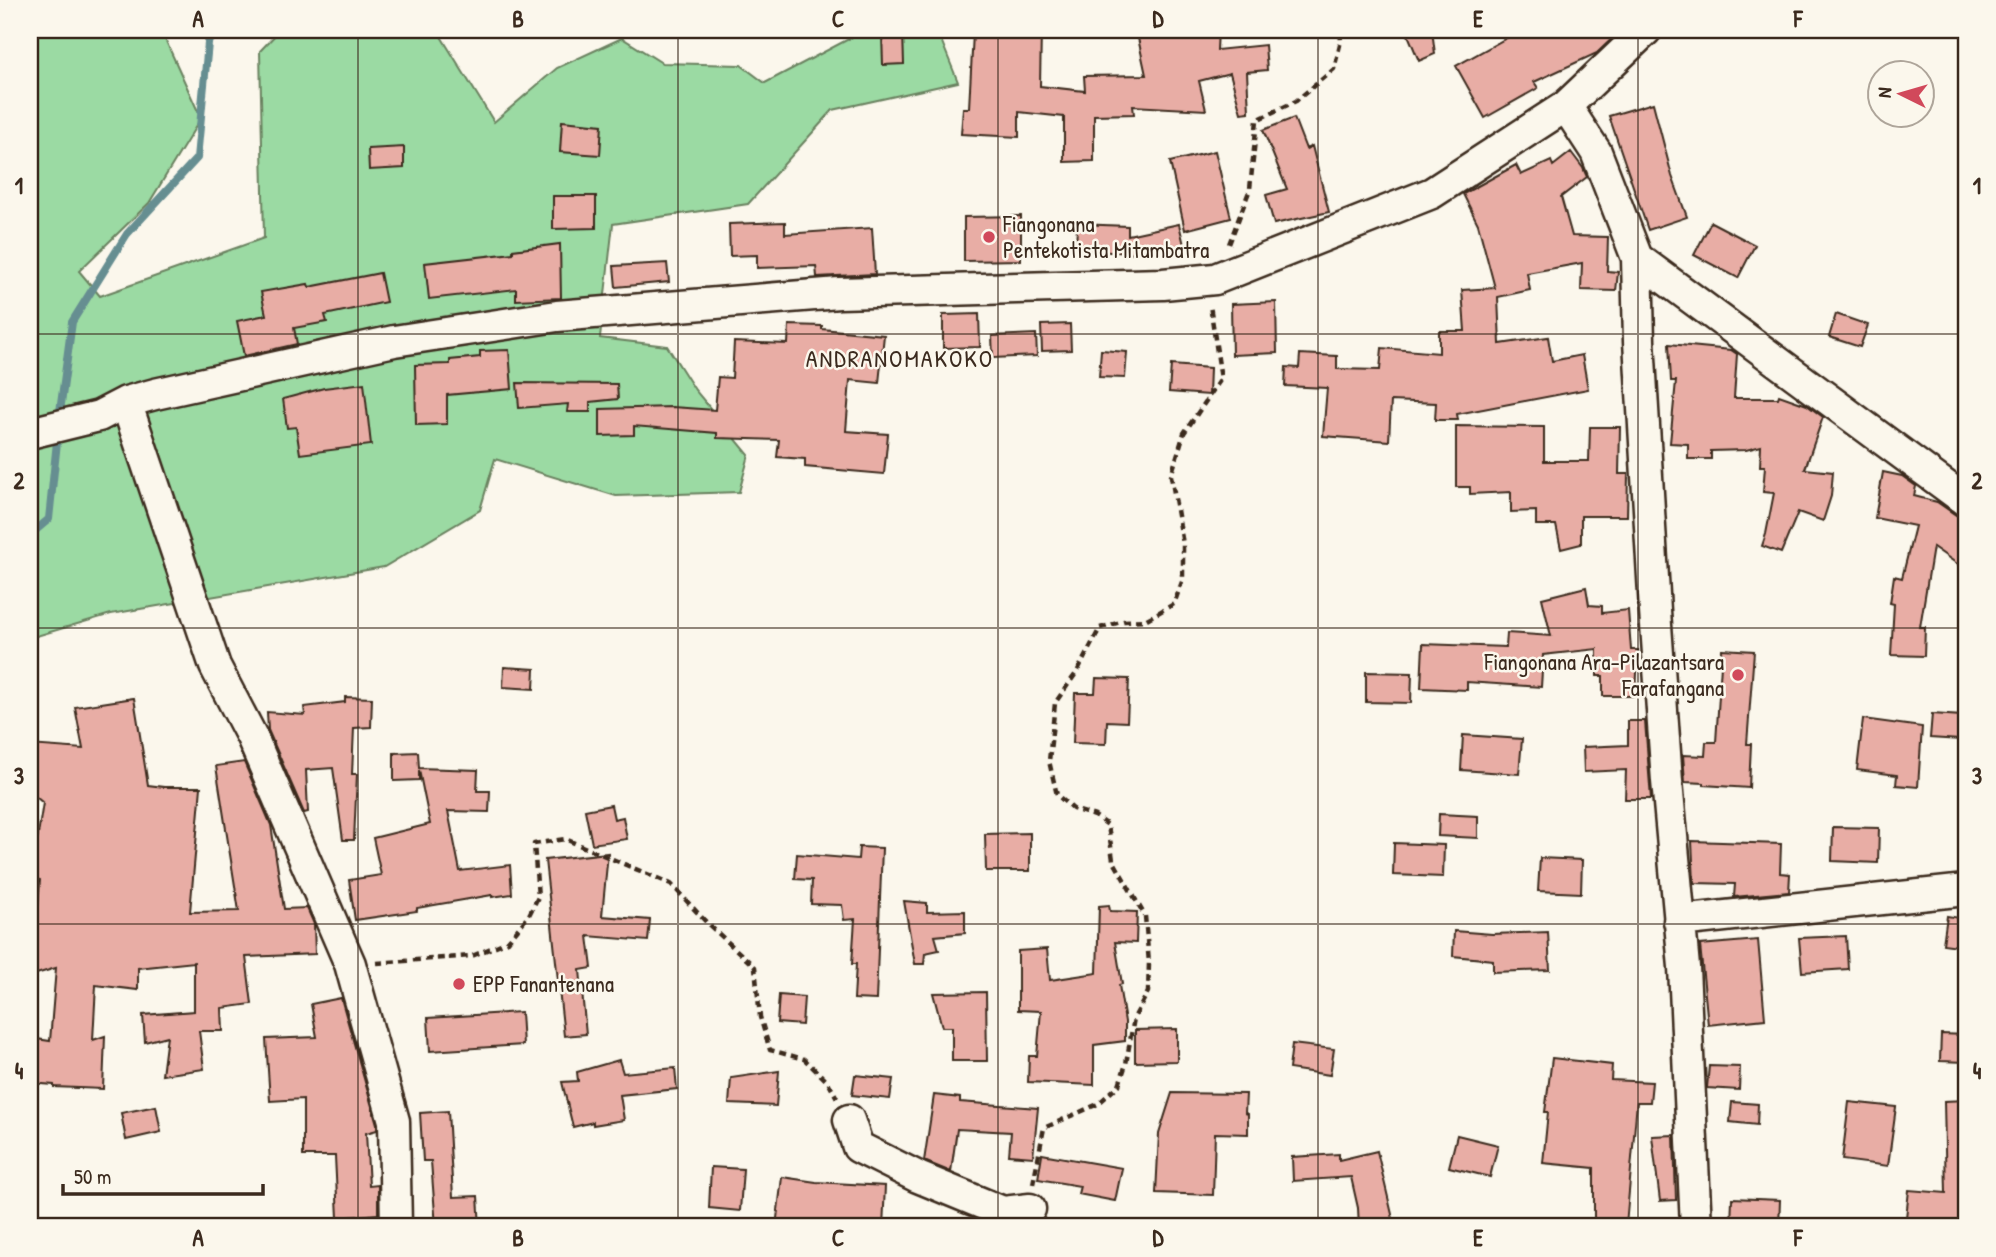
<svg xmlns="http://www.w3.org/2000/svg" width="1996" height="1257" viewBox="0 0 1996 1257" font-family="'Patrick Hand',sans-serif">
<style>
.green{fill:#9bdaa3;stroke:#6b8260;stroke-width:2}
.lines{fill:none;stroke-linecap:round;stroke-linejoin:round}
.stream{stroke:#668e91;stroke-width:8}
.building{fill:#e8ada5;stroke:#3b2a1e;stroke-width:2}
.minor-casing{stroke:#3b2a1e;stroke-width:35}
.path{stroke:#3b2a1e;stroke-width:4.5;stroke-dasharray:7 5;stroke-linecap:butt}
.minor{stroke:#fbf7ec;stroke-width:30}
.grid{fill:none;stroke:#3b2a1e;stroke-width:2;stroke-opacity:0.55}
.poi-dot{fill:#d1495b;stroke:#fbf7ec;stroke-width:2.5}
.labels{text-anchor:middle;stroke-width:5;stroke-linejoin:round;paint-order:stroke}
.poi-label{font-size:23px;fill:#3b2a1e;stroke:#fbf7ec;text-anchor:start}
.neighbourhood-label{font-size:24px;letter-spacing:2px;fill:#3b2a1e;stroke:#fbf7ec}
.neatline{fill:none;stroke:#3b2a1e;stroke-width:2.5}
.grid-label{font-size:23px;text-anchor:middle;font-weight:bold;fill:#3b2a1e}
</style>
<rect width="100%" height="100%" fill="#fbf7ec"/>
<filter id="ink" filterUnits="userSpaceOnUse"><feTurbulence type="fractalNoise" baseFrequency=".0143" numOctaves="2"/><feDisplacementMap in="SourceGraphic" scale="14" xChannelSelector="R" yChannelSelector="G"/><feConvolveMatrix kernelMatrix="1 2 1 2 8 2 1 2 1" color-interpolation-filters="sRGB"/></filter>
<g filter="url(#ink)">
<!-- green -->
<path class="green" d="M30,30H161L201,118L149,203L79,271L100,296L264,238L260,51L280,30H437L494,122L557,68L622,38L662,63L741,65L765,83L860,33L874,30H937L958,82L833,110L748,204L613,224L600,338L667,346L695,390L749,455L739,492L616,496L495,459L480,510L384,567L111,614L30,638Z"/>
<g class="lines">
<!-- stream -->
<path class="stream" d="M59,419L72,322L127,234L197,158L208,43L213,30
M30,535L49,519L58,432"/>
</g>
<!-- building -->
<path class="building" d="M1002,30H1041L1040,86L1085,91L1084,76L1146,75L1138,38L1184,30H1218L1217,50L1265,45L1267,70L1247,72L1249,112L1241,113L1230,73L1199,81L1206,110L1133,106L1134,114L1094,115V161L1064,162V117L1019,112V137L961,134L963,108H969L973,33H1002Z
M1406,30H1432L1435,54L1419,61Z
M1521,30H1621L1597,53L1534,82L1538,88L1485,118L1456,66Z
M903,32L904,64L883,65L882,33Z
M1653,103L1672,176L1687,217L1648,230L1609,116Z
M1294,118L1306,149L1312,146L1329,212L1274,224L1266,195L1287,189L1263,130Z
M562,121L602,125L600,155L560,152Z
M404,147V168L369,170L368,149Z
M1215,151L1231,218L1185,230L1170,162Z
M1571,152L1583,168L1587,177L1561,197L1572,236L1608,237L1607,271L1618,272L1616,291L1581,290L1582,263L1527,273L1530,290L1498,297L1500,344L1548,337L1552,361L1582,355L1588,389L1457,414L1458,420H1435L1436,403L1391,401L1389,441L1323,436L1327,388L1285,386L1286,367L1299,368L1300,354L1337,356V369L1380,370L1382,348L1439,353V331H1465L1462,290L1495,288L1478,224L1463,194L1516,165L1521,175L1551,161L1553,166Z
M553,196H596V228L553,229Z
M1021,216V260L964,261V217Z
M785,222V234L872,228L875,274L817,277L816,266L757,268V255L730,256L729,224Z
M1711,222L1755,245L1738,278L1694,255Z
M1077,224L1128,226V235L1179,224L1184,245L1148,253L1076,251Z
M560,244L561,298L516,300V289L429,299L425,263L513,253V250Z
M667,263L669,282L616,287L614,266Z
M380,273L386,302L325,315L327,322L294,328L297,344L244,356L237,321L266,315L261,292L308,284L309,287Z
M1276,302L1277,353L1232,355L1231,304Z
M979,314L980,347L943,348V315Z
M1836,314L1868,325L1860,347L1829,337Z
M1070,324L1071,350L1042,351L1041,325Z
M789,325L822,326V329L884,335L879,383L850,380L846,431L888,434L884,474L805,467V459L777,457L779,440L717,438V433L634,426V435L600,436V409L672,407L715,410L718,377L732,378L734,342L788,344Z
M1036,334L1037,356L993,358L992,336Z
M1669,344L1731,350L1737,354L1734,398H1778L1779,395L1807,405L1823,417L1805,469L1833,472L1831,496L1823,521L1798,512L1781,553L1762,546L1766,534L1774,493L1763,492L1765,466H1760L1761,446L1746,450L1711,451V459H1688V444L1670,443L1676,381H1671Z
M509,350L512,389L447,395V424L416,425L415,365L450,364V360L480,357V351Z
M1101,350L1127,352L1125,378L1099,377Z
M1171,365L1210,368L1209,395L1169,392Z
M364,383L371,445L300,454L296,427L287,428L283,399L324,388Z
M517,383L617,384L618,399L590,402V412H567L568,404L519,408Z
M1456,426L1544,427V461H1589L1590,427H1620L1619,474H1628L1627,516H1581V544L1561,549L1556,525H1536V511L1511,512V492L1470,494V487H1456Z
M1883,472L1902,476L1916,486L1914,496L1937,502L1956,515L1966,518V570L1933,547L1920,627H1925L1924,656L1891,655L1894,604L1890,603L1894,576L1902,578L1915,526L1875,518Z
M1586,587L1589,605L1602,606V613L1628,610L1631,650H1638L1636,696H1603V676H1597V649L1543,655L1541,687L1467,682V690L1421,688L1423,644L1506,647L1507,633L1551,636L1542,598Z
M1722,649L1754,651L1747,744H1751L1749,788L1704,785V783L1685,782L1683,755L1705,756L1706,742H1716Z
M504,667L535,669L534,689L503,687Z
M1366,672L1412,673L1411,703L1366,702Z
M1096,678L1129,679L1127,722L1107,721L1106,744L1073,743L1075,693H1095Z
M345,697L372,698L371,727L354,728L352,774H357L354,840H343L333,768L306,770L308,812L304,813L268,730L267,712L305,715L304,707L345,702Z
M134,698L148,785L164,787H201L190,912L239,911L216,766L244,762L271,825L284,909L307,908L314,924L315,954L246,957L252,1004L222,1008L223,1031H199L204,1069L162,1075L167,1036L145,1042L143,1015L194,1011V962L138,968V990L96,985L93,1040L105,1036L103,1089L54,1087V1085L30,1083V1038L50,1041L56,968L30,976V934H36L40,880L31,878L43,803L30,792V745L83,749L75,707Z
M1932,714L1962,716L1960,740L1930,738Z
M1863,719L1922,727L1918,787L1896,785L1897,775L1857,770Z
M1628,721H1645L1651,799H1625L1626,770L1584,772L1583,747L1628,745Z
M1463,735L1522,739L1519,774L1461,770Z
M418,752L419,768L478,770L477,791H490L489,812L448,811L460,871L510,865L512,894L492,897V895L417,908V911L355,920L349,880L381,875L373,838L430,824L419,770V780L394,781V753Z
M611,805L614,819L623,817L627,839L592,844L585,810Z
M1439,814L1478,816V838L1438,836Z
M1833,827L1879,828L1878,863L1832,861Z
M1030,833V871H986L985,834Z
M1692,841L1781,844L1780,873L1790,874L1789,892L1734,897L1735,884L1694,883Z
M1394,843L1444,845L1443,877L1393,875Z
M859,847L882,848L876,1000L854,999L856,964H852L855,919L844,920L842,905L811,904L812,880L795,879L797,854L858,859Z
M608,853L602,916L650,920L648,941L588,936L592,968L580,970L586,1034L564,1036L545,860Z
M1540,858L1582,860L1581,893L1538,891Z
M904,901L927,903V912L965,911V933L935,936L939,950L925,953L924,964H915Z
M1109,905L1110,911L1137,912L1136,943L1115,942L1122,984L1119,985L1125,1022V1041L1094,1045V1085L1028,1082L1029,1056H1037L1041,1011L1018,1010V951L1047,949L1050,980L1097,973L1099,906Z
M1947,916L1966,919V947L1943,944Z
M1454,931L1492,934L1548,932L1550,970L1493,972V960L1453,956Z
M1846,936L1848,969L1802,972L1799,938Z
M1758,940L1765,1019L1708,1025L1700,945Z
M986,992L987,1061H952V1027H942L933,993Z
M779,995L804,997L802,1025L777,1023Z
M341,998L377,1124V1130L366,1133L369,1186L378,1185V1214L338,1218L335,1156H303V1099L270,1101L266,1039L317,1037L311,1004Z
M521,1012L523,1045L430,1051L428,1018Z
M1177,1029V1061L1135,1062V1030Z
M1941,1034L1966,1035V1062L1940,1061Z
M1292,1044L1334,1049L1330,1075L1289,1069Z
M1552,1058L1612,1065L1611,1080L1652,1082L1650,1102H1637L1626,1225L1594,1222V1168L1543,1163L1548,1112H1545Z
M619,1060L623,1073L675,1068L677,1089L620,1095L624,1120L593,1125V1122L573,1127L562,1082L578,1081L577,1072Z
M1709,1066L1740,1067L1739,1090L1707,1088Z
M779,1071L776,1106L729,1104L731,1078Z
M855,1075L893,1079L890,1099L852,1095Z
M1172,1093L1246,1094L1245,1113L1248,1114V1134L1215,1133L1213,1195L1156,1193L1159,1134Z
M934,1095L960,1098V1102L1038,1108L1033,1157L1009,1155L1011,1132L957,1129L951,1172L924,1161Z
M1966,1100V1227H1905L1909,1190L1946,1193L1944,1101Z
M1732,1102L1758,1104L1757,1125L1730,1122Z
M1849,1102L1896,1107L1888,1166L1842,1160Z
M156,1106L161,1132L126,1140L121,1113Z
M448,1111L453,1197L478,1196L480,1227H436L431,1161H423L420,1113Z
M1457,1135L1498,1145L1490,1177L1449,1167Z
M1674,1135L1676,1200L1660,1201L1652,1136Z
M1377,1151L1395,1227H1359L1358,1208L1351,1177L1293,1181L1292,1157L1339,1154V1160Z
M1042,1154L1122,1168L1115,1201L1078,1194L1080,1186L1038,1179Z
M711,1167L743,1169L740,1211L709,1208Z
M782,1177L816,1182L885,1186L883,1227H776Z
M1732,1198L1780,1200L1779,1227H1731Z"/>
<g class="lines">
<defs>
<path id="minor" d="M1566,106L1596,152L1637,258L1639,341L1655,611L1667,781L1684,967L1696,1227
M1637,258L1966,501
M126,402L215,666L252,737L350,964L394,1121L396,1227
M30,433L99,416L126,402L155,394L394,341L557,316L839,293L1163,284L1215,279L1432,193L1566,106L1646,30
M1679,921L1966,890
M849,1120L858,1147L918,1177L1003,1212
M999,1227L1003,1212L1030,1209"/>
</defs>
<!-- minor casing -->
<use href="#minor" class="minor-casing"/>
<!-- path -->
<path class="path" d="M1229,244L1250,189L1257,120L1296,101L1334,69L1341,41L1340,30
M377,963L472,956L508,941L529,915L538,897L534,844L565,839L671,884L707,923L755,967L760,1017L770,1050L804,1059L828,1082L837,1098
M1033,1184L1044,1128L1098,1104L1119,1085L1126,1064L1134,1018L1148,992L1149,963L1145,916L1113,860L1108,825L1095,816L1073,809L1057,795L1049,761L1055,703L1077,672L1100,628L1124,621L1145,620L1174,604L1183,579V544L1171,476L1184,433L1221,379L1210,305"/>
<!-- minor -->
<use href="#minor" class="minor"/>
</g>
</g>
<!-- grid -->
<path class="grid" d="M358,30V1227M678,30V1227M998,30V1227M1318,30V1227M1638,30V1227M30,334H1966M30,628H1966M30,924H1966"/>
<!-- markers -->
<g class="poi-dot">
<circle cx="989" cy="237" r="7"/>
<circle cx="1738" cy="675" r="7"/>
<circle cx="459" cy="984" r="7"/>
</g>
<g class="labels">
<!-- poi labels -->
<g class="poi-label">
<text x="1003" y="232">Fiangonana<tspan x="1003" dy="26">Pentekotista Mitambatra</tspan></text>
<text x="1724" y="670" text-anchor="end">Fiangonana Ara-Pilazantsara<tspan x="1724" dy="26">Farafangana</tspan></text>
<text x="473" y="992">EPP Fanantenana</text>
</g>
<!-- neighbourhood labels -->
<g class="neighbourhood-label">
<text x="900" y="367">ANDRANOMAKOKO</text>
</g>
</g>
<!-- margin -->
<rect width="1996" height="1257" fill="none" stroke="#fbf7ec" stroke-width="77"/>
<!-- north arrow -->
<g transform="translate(1901 94) rotate(275)"><circle r="33" fill="#fbf7ec" stroke="#aea59a" stroke-width="2"/>
<path d="M0-5L12 26L0 18L-12 26Z" fill="#d1495b"/>
<text y="-10" font-size="19" font-weight="bold" text-anchor="middle" fill="#3b2a1e">N</text>
</g>
<!-- scale -->
<path d="M63 1184v10h200v-10" fill="none" stroke="#3b2a1e" stroke-width="3.5"/>
<text x="74" y="1184" font-size="21" fill="#3b2a1e" stroke="#fbf7ec" stroke-width="5" paint-order="stroke">50 m</text>
<rect x="38" y="38" width="1920" height="1180" class="neatline"/>
<g class="grid-label">
<text x="198" y="27">A</text>
<text x="518" y="27">B</text>
<text x="838" y="27">C</text>
<text x="1158" y="27">D</text>
<text x="1478" y="27">E</text>
<text x="1798" y="27">F</text>
<text x="19" y="194">1</text>
<text x="1977" y="194">1</text>
<text x="19" y="489">2</text>
<text x="1977" y="489">2</text>
<text x="19" y="784">3</text>
<text x="1977" y="784">3</text>
<text x="19" y="1079">4</text>
<text x="1977" y="1079">4</text>
<text x="198" y="1246">A</text>
<text x="518" y="1246">B</text>
<text x="838" y="1246">C</text>
<text x="1158" y="1246">D</text>
<text x="1478" y="1246">E</text>
<text x="1798" y="1246">F</text>
</g>
</svg>
